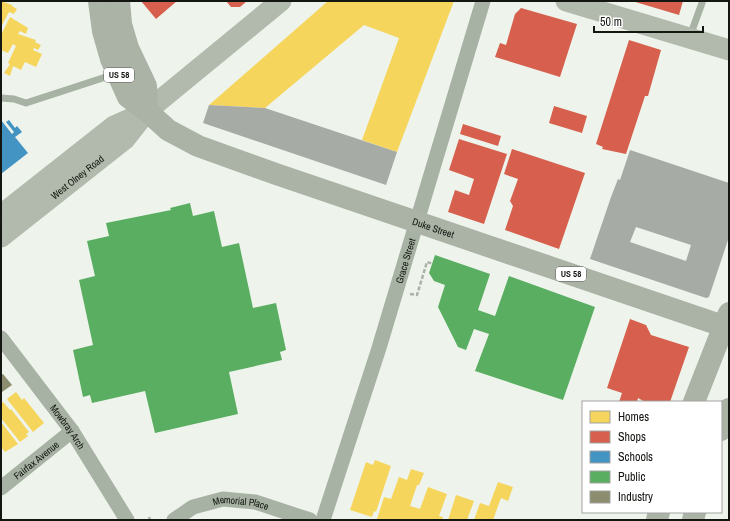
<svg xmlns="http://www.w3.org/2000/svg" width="730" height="521" viewBox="0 0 730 521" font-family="'Archivo Narrow',sans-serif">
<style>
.homes{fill:#f6d55c}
.shops{fill:#d6604d}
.schools{fill:#4393c3}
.public{fill:#5aae61}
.industry{fill:#8c8c6e}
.building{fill:#a6aba5;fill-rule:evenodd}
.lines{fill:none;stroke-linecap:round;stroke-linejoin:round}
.path{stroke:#abb3a7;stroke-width:2.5;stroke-dasharray:4 2;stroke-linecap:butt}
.lane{stroke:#a8b2a4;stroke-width:7}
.street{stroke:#a8b2a4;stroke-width:15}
.secondary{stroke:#b1baac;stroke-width:21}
.primary{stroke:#aab3a6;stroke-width:22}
.labels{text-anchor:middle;stroke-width:4;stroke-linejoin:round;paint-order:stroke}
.shield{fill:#fff;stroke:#5a5c58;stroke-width:1}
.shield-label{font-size:9px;font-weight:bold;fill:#131611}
.street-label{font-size:10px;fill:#131611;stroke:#fff}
</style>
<rect width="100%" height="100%" fill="#eef4ec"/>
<!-- homes -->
<path class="homes" d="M1,1L12,5V6L17,9L14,14L9,12L1,27Z
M328,1H454L397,152L362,140L399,38L364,25L265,108L209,105Z
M10,17L28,28L26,34L20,31L18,34L36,40L35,42L41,45L38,50L34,48L33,50L42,54L36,67L25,62L21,70L13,66L10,76L4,73L10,64L8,63L16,46L13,44L8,53L1,50V35Z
M16,392L22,400L24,398L44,423L33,432L7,399Z
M3,402L10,410L11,409L29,432L26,434L28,436L20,442L1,418V404Z
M1,422L18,444L5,452L1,447Z
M375,460L391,466L376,512L374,511L372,517L350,510L366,462L373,465Z
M411,469L424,473L419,485H417L410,506L420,509L428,487L447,494L439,516L443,517L442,520L377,519L384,497L391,499L399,477L407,480Z
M498,482L513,487L508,501L501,498L493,520H474L480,503L489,506Z
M456,495L474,501L467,520H448Z"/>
<!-- shops -->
<path class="shops" d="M141,1H177L156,19Z
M226,1H247L240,7H231Z
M632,1H683L679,15Z
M521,8L577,24L560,77L495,57L500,43L506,45L515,14Z
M629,40L661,50L648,96H645L626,154L602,149L603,147L596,144Z
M554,106L587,116L582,133L549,123Z
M463,124L501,136L498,146L460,134Z
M459,139L507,154L484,224L448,212L455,190L469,195L474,179L449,170Z
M512,149L585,173L559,249L505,230L513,206L510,201L518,179L504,174Z
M630,319L646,325L651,335L689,347L670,402H645L638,398L637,402H619L622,393L607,388Z"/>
<!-- schools -->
<path class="schools" d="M1,120L12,134L14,132L6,122L9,120L15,128L17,126L22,132L15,137L28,153L1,174Z"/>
<!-- public -->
<path class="public" d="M190,203L193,216L214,211L222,247L239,243L253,308L276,303L286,350L280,352L282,360L229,372L238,414L155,433L145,391L92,403L90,395L83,397L73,350L93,345L79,280L95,276L87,241L109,236L106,223L171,210L170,208Z
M435,255L490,274L478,310L495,316L509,276L595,307L563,400L475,371L489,334L474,329L466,350L458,347L438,307L445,285L434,281L429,273Z"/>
<!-- industry -->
<path class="industry" d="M3,374L12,385L2,392L1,375Z"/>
<!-- building -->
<path class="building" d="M209,105L265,108L397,152L386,185L203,123Z
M630,150L729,183V237L709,297L706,298L590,259L611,197L618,179L620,180ZM636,227L691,245L686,261L630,242Z"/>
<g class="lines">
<!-- path -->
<path class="path" d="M410,294L417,295L427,262L433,264
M149,517L150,520"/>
<!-- lane -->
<path class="lane" d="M690,36L702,3
M1,98L14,99L26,103L115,74"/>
<!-- street -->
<g class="street">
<path id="s1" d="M1,338L72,431L127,520"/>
<path id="s2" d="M1,488L72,431"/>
<path id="s3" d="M174,520L193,507L223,499L255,502L310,520"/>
<path id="s4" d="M323,520L379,348L483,1"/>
</g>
<!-- secondary -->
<g class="secondary">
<path d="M566,1L729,50"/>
<path d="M1,215L114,126L143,113"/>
<path id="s5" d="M1,237L125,139L147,111L281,1"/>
</g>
<!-- primary -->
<g class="primary">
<path id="s6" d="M99,1L103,31L111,59L128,97L147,111L168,130L198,146L276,174L729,328"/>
<path d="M119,1L121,24L128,48L146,86L147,111"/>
<path d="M694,402L729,313"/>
<path d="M721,430L729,409"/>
<path d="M657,520L659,512"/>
<path d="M693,520L695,512"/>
</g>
</g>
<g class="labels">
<!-- shield labels -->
<g class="shield">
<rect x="104" y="68" width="30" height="14" rx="3"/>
<rect x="556" y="267" width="30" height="14" rx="3"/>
</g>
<g class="shield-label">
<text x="119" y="78">US 58</text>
<text x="571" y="277">US 58</text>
</g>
<!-- street labels -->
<g class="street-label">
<text dy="4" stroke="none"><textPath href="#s5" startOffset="97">West Olney Road</textPath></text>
<text dy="4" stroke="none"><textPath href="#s6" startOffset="436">Duke Street</textPath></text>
<text dy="4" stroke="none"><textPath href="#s4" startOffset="272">Grace Street</textPath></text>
<text dy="4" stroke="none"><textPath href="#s1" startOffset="111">Mowbray Arch</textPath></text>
<text dy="4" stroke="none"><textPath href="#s2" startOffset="45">Fairfax Avenue</textPath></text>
<text dy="4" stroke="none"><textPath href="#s3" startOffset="72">Memorial Place</textPath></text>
</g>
</g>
<!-- border -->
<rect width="730" height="521" fill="none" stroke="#131611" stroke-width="4"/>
<!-- legend -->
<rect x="582" y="401" width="140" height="112" fill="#ffffff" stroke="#a1a2a0"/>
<rect x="590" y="411" width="20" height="12" fill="#f6d55c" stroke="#a1a2a0"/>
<text x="618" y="421" font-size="12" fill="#131611">Homes</text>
<rect x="590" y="431" width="20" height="12" fill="#d6604d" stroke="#a1a2a0"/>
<text x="618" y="441" font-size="12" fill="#131611">Shops</text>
<rect x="590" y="451" width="20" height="12" fill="#4393c3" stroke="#a1a2a0"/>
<text x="618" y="461" font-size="12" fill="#131611">Schools</text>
<rect x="590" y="471" width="20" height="12" fill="#5aae61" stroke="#a1a2a0"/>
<text x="618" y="481" font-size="12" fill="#131611">Public</text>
<rect x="590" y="491" width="20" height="12" fill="#8c8c6e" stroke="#a1a2a0"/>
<text x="618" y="501" font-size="12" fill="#131611">Industry</text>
<!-- scale -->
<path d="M594 26v6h109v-6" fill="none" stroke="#131611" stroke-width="2"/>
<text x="600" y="26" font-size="12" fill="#131611" stroke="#ffffff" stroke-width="3" paint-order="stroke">50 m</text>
</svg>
